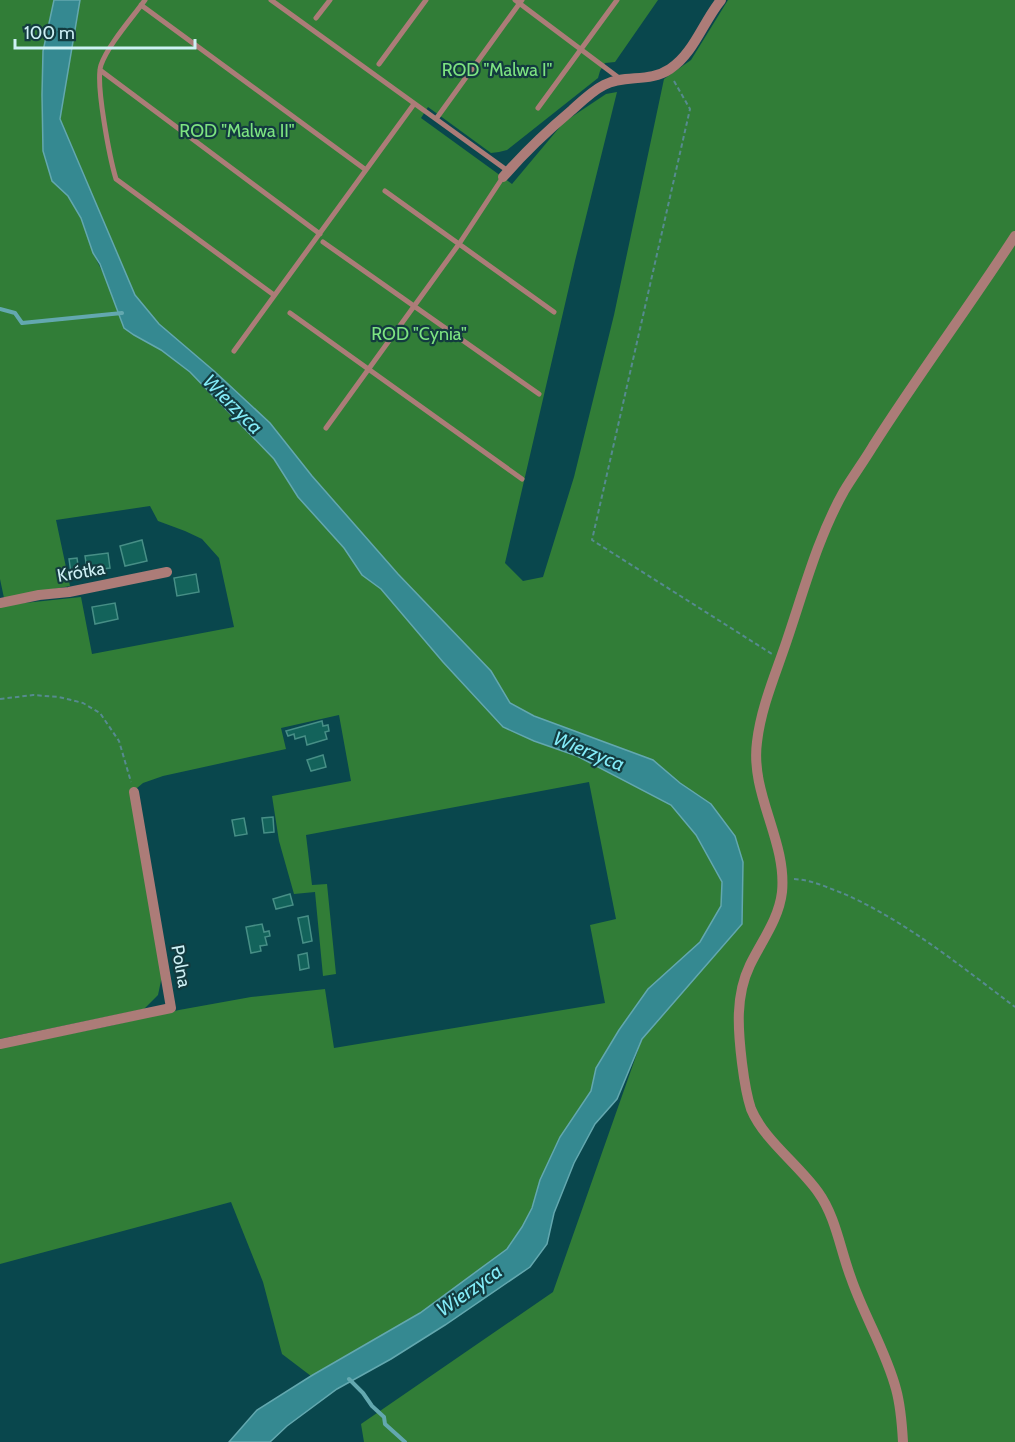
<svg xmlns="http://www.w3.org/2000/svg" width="1015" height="1442" viewBox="0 0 1015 1442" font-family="Cabin,sans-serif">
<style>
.green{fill:#317d37}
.water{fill:#358991;stroke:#63a8af;stroke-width:1.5}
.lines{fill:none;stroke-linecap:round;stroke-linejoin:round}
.stream{stroke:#63a8af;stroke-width:4}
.building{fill:#13635b;stroke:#478f86;stroke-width:1.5}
.path{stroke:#568a8f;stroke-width:2;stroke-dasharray:4.5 3;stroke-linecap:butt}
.lane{stroke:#ac7c78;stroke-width:5}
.street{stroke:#ac7c78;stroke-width:10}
.labels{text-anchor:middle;stroke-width:4.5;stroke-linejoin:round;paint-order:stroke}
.park-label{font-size:18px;fill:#7de381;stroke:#133b3f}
.street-label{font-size:18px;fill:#cef1f5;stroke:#133b3f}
.water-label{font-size:20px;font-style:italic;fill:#84ecf8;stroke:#133b3f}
</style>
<rect width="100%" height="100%" fill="#09474d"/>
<!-- green -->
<path class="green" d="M0,0H54L43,51L52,181L68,196L81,218L93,253L134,335L161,350L190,372L274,459L298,497L344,548L362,575L381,589L443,662L503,727L534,741L577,756L672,805L696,835L722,882L721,906L700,942L648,989L619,1030L596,1068L591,1091L540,1180L532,1208L522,1227L507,1249L420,1313L311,1376L282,1354L263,1282L231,1202L0,1264V1048L109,1026L179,1010L251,997L325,989L334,1048L605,1003L590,925L616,919L589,782L306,835L312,885L327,884L336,974L323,976L315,892L294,894L279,841L272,796L351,781L339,715L281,728L286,749L163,776L143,783L131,793L162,976L158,995L144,1009L0,1039V607L15,604L81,597L92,654L234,627L219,558L202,539L185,531L158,521L150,506L56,520L70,586L4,598L0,579Z
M80,0H658L615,62L605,63L600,71L598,78L507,150L499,152L491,153L428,107L421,118L512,184L564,122L606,94L617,92L575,261L505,563L523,581L543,577L574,477L614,315L664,79L691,60L728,0H1015V1442H364L361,1424L553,1292L642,1039L742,924L680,783L653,760L534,716L510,703L491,671L398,574L312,476L270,423L214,371L159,324L135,295L60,119Z"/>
<!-- water -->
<path class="water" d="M54,0H80L60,119L135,295L159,324L214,371L270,423L312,476L398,574L491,671L510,703L534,716L653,760L680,783L711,804L735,836L743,862L742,924L642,1039L617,1099L595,1124L574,1163L554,1213L547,1244L530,1267L445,1325L391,1359L337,1389L287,1426L270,1442H229L257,1410L311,1376L420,1313L507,1249L522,1227L532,1208L540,1180L560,1137L591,1091L596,1068L619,1030L648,989L700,942L721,906L722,882L696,835L671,805L577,756L534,741L503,727L443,662L381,589L362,575L344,548L298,497L274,459L190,372L161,350L134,335L124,328L100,264L93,253L81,218L68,196L52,181L43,151L42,95L43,51Z"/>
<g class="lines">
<!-- stream -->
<path class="stream" d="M0,309L15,313L22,323L122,313
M349,1379L363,1393L372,1406L384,1417L385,1424L405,1442"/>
</g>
<!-- building -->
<path class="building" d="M142,540L147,561L125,566L120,546Z
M108,553L110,568L103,569L104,574L88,576L85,556Z
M77,558L79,572L71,573L69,559Z
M196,574L199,592L177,596L174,578Z
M115,603L118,619L95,624L92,607Z
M322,721L323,726L328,725L329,731L325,732L327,739L307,745L305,736L295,739L294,734L288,736L286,731Z
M323,755L326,767L311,771L307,760Z
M273,817L274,832L264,833L262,818Z
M244,818L247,834L235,836L232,820Z
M290,894L293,905L276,909L273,899Z
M308,916L312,941L303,943L298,918Z
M262,924L264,932L269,931L270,936L265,937L267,945L260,946L261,951L251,953L246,927Z
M307,953L309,968L300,970L298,955Z"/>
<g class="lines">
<!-- path -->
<path class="path" d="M674,81L690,109L592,540L772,654
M0,699L33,695L59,697L83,703L100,713L119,741L131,782
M794,879C812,880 826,887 842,893C903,919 962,967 1015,1007"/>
<!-- lane -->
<path class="lane" d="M145,0C132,18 108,45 101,65C95,83 110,159 116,179L274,295
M271,0L508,171
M515,0L619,78
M141,5L366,170
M316,18L330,0
M379,64L426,0
M100,70L320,234
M538,108L617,0
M436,119L522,0
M385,191L554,312
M323,242L539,394
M290,313L522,479
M234,351L414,104
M326,428L459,244L503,177"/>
<!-- street -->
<path class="street" d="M503,177C524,153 547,131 572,110C581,102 592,91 604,85C625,74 649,83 670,69C694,53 703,22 721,0
M0,603L39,595L69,592L167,572
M0,1044L171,1008L134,792
M903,1442C902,1424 901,1407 896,1389C886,1351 864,1316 851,1278C840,1249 836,1217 818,1192C798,1164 764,1140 751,1109C746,1094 744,1079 742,1063C738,1030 735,996 750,965C761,942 779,919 782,892C787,841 750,794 757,742C761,707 776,673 787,640C804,590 818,537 844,491C853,476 864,461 873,446C918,375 969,307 1015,236"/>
</g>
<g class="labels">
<!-- park labels -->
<g class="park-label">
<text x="497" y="76">ROD "Malwa I"</text>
<text x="237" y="137">ROD "Malwa II"</text>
<text x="419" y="340">ROD "Cynia"</text>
</g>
<!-- street labels -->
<g class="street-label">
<text transform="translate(81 572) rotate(-10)" y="6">Krótka</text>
<text transform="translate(181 966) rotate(80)" y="6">Polna</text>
</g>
<!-- water labels -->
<g class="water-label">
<text transform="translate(233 404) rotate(45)" y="7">Wierzyca</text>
<text transform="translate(589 751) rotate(22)" y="7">Wierzyca</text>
<text transform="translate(469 1290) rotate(-35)" y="7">Wierzyca</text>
</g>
</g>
<!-- scale -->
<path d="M15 39v9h180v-9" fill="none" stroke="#cef1f5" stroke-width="3"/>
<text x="24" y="39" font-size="18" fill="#cef1f5" stroke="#133b3f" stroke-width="4.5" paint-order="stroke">100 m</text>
</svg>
